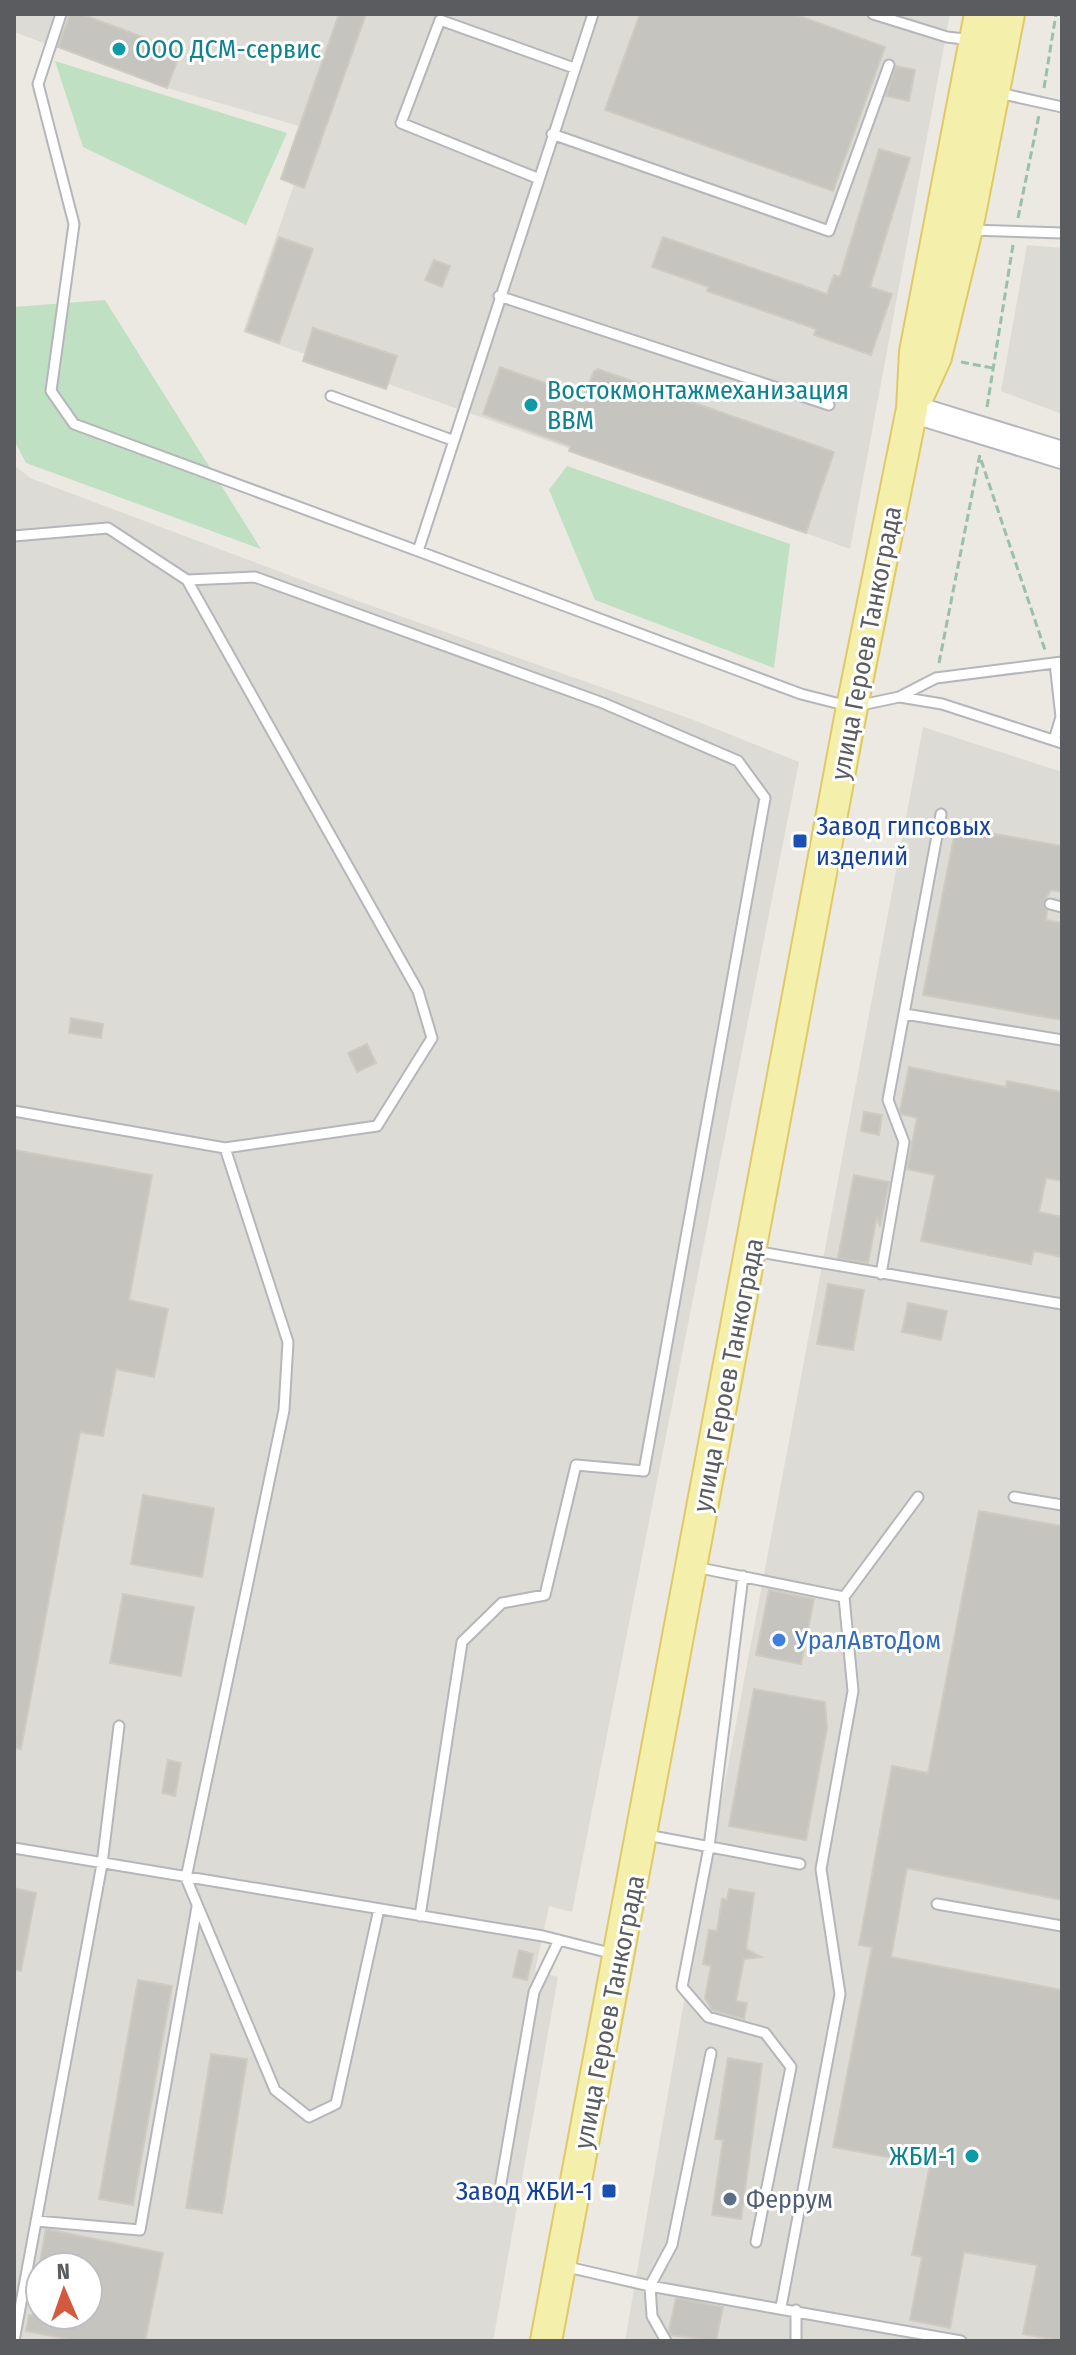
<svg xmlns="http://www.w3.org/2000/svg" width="1076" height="2355" viewBox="0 0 1076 2355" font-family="'Fira Sans Condensed',sans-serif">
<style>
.industrial{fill:#dcdbd5;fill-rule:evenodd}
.green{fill:#c0e0c3}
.building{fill:#c6c4be;stroke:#cecbc0;stroke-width:2}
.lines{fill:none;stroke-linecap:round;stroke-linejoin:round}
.lane-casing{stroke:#b4b6ba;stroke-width:13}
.secondary-casing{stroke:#b5b7bc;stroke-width:30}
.primary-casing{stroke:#dfc966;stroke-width:34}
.path{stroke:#9ac0a9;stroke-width:3;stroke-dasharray:8 4;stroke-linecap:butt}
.lane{stroke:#fff;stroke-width:9}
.secondary{stroke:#fff;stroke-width:26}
.primary{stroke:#f4f0ac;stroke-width:30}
.culture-dot{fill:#0f9aa8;stroke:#fff;stroke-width:3}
.transit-dot{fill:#1a4fb4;stroke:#fff;stroke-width:3}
.shop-dot{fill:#3f7fe0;stroke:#fff;stroke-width:3}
.service-dot{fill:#5c6f8a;stroke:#fff;stroke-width:3}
.labels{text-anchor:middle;stroke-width:6;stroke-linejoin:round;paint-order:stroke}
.culture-label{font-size:26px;fill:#0d838f;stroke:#fff;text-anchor:start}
.street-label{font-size:26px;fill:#5a5c60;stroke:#fff}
.transit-label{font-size:26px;fill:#164399;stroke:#fff;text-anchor:start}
.shop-label{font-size:26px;fill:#366cbe;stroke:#fff;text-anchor:start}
.service-label{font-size:26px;fill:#4e5e75;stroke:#fff;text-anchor:start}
</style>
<rect width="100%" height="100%" fill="#ebe9e1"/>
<!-- industrial -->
<path class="industrial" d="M14,14H950L850,549L243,332L313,130L167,88L14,32Z
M1027,245L1062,248V414L1001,391Z
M14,465L30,478L355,600L691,719L799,762L572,1912L549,1906L535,1971L558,1977L493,2341H14ZM40,2267H88V2315H40Z
M923,727L1062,772V2341H625L686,1990Z"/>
<!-- green -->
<path class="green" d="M55,61L287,133L246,225L83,147Z
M105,300L261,549L26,463L14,440V307Z
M567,466L790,544L774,668L595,600L549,490Z"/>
<!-- building -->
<path class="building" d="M70,14H81L181,51L167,88L58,47Z
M339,14H366L304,188L281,179Z
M640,14H794L885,47L833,191L605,110Z
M896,66L915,70L909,101L886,96Z
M879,149L910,158L870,287L892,294L871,355L814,335L816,329L707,291L709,287L652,267L663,237L827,294L834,275L840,277Z
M279,237L313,249L279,343L246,331Z
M434,260L450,266L442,287L425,280Z
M313,328L397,356L386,389L303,361Z
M500,367L584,397L594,371L598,369L834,452L806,533L569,451L571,446L483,414Z
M956,827L1062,846V892L1051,890L1043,903L1047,911L1046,920L1062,923V1020L923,995Z
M71,1018L103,1024L101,1038L69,1033Z
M367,1044L376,1063L357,1072L348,1053Z
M909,1067L1006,1087L1007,1081L1062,1092V1181L1046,1178L1039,1212L1062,1217V1257L1034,1251L1031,1264L921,1241L935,1175L907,1169L917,1118L901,1114L900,1110Z
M864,1112L882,1115L879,1135L861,1131Z
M14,1150L152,1175L129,1300L168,1309L154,1377L116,1369L103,1436L80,1432L21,1749L14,1748Z
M854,1175L889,1182L880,1227L877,1216L868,1263L838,1258Z
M828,1284L864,1290L853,1350L817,1344Z
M908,1303L947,1311L941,1340L902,1332Z
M143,1495L214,1508L202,1577L131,1564Z
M979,1511L1062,1526V1900L907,1868L891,1957L1062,1990V2341L1023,2334L1037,2265L964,2252L950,2328L910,2320L922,2257L912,2255L930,2165L833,2147L872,1947L859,1945L892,1766L928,1773Z
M769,1590L814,1599L801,1664L756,1655Z
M123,1594L194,1607L181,1676L110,1663Z
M754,1689L825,1702L827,1728L806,1840L729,1826Z
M168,1760L181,1763L175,1796L162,1793Z
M14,1888L36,1893L21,1971L14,1970Z
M729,1889L754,1893L746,1949L761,1957L744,1959L736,2001L747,2003L744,2019L712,2010L705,1998L711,1966L703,1964L709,1930L717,1931L722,1899L727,1900Z
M519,1950L533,1954L527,1980L513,1977Z
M138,1980L172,1986L133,2205L99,2199Z
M211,2054L247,2059L222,2213L186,2208Z
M728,2058L762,2064L741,2219L712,2215L723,2140L715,2139Z
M46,2229L163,2253L145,2341H76L26,2331L29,2315H88V2267H39Z
M676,2298L723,2307L716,2341L671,2335L669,2330Z"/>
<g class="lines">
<defs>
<path id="lane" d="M61,14L38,84L74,224L51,391L74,424L418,551
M593,14L418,551L801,694L852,707L899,697L936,678L1062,662
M873,14L947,37L972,40
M999,93L1062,107
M552,134L829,231L889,65
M537,178L401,123L440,20L574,68
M970,230L1062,233
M499,296L829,405
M331,396L452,440
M14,536L108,528L187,580L255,577L603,703L738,761L765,798L644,1471L576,1465L545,1595L502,1603L462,1642L420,1916
M900,697L942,704L1062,743
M1054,740L1061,717L1055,663
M1050,904L1062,907
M905,1014L1062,1040
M14,1111L225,1148L377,1126L432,1038L418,991L187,580
M225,1148L288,1342L284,1410L186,1878L275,2090L309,2117L336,2104L379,1909
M754,1251L1062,1304
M881,1274L904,1142L888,1100L941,814
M1014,1497L1062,1505
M695,1567L844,1597
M743,1576L709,1847L682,1987L708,2017L765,2033L791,2067L756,2242
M647,1835L800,1864
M14,1848L543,1936L614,1954
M937,1904L1062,1926
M501,2183L534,1992L559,1940
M36,2221L140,2230L197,1907
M563,2266L650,2286L961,2341
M781,2307L840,1994L821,1869L853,1691L844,1597L918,1497
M14,2341L102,1864L119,1726
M666,2341L652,2316L650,2286L672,2245L711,2053
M796,2341V2310"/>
<path id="secondary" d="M912,409L1062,455"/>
<path id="primary" d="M920,392L936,357L967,229L1009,14
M546,2341L852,707L912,409L915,352L980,14"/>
</defs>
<!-- lane casing -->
<use href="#lane" class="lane-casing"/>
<!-- secondary casing -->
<use href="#secondary" class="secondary-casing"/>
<!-- primary casing -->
<use href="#primary" class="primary-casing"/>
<!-- path -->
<path class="path" d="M1044,88L1056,14
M1018,218L1039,115
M961,362L993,368
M987,407L1013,245
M981,460L1045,650
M939,663L980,454"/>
<!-- lane -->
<use href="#lane" class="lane"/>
<!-- secondary -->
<use href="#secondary" class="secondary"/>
<!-- primary -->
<use href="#primary" class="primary"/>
</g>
<!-- markers -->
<g class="culture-dot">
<circle cx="119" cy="49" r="8"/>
<circle cx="531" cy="405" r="8"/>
<circle cx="972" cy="2156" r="8"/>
</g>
<g class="transit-dot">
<rect x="792" y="833" width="16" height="16" rx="4"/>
<rect x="601" y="2183" width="16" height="16" rx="4"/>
</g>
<circle class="shop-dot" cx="779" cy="1640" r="8"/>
<circle class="service-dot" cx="730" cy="2199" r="8"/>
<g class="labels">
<!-- culture labels -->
<g class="culture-label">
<text x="135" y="58">ООО ДСМ-сервис</text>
<text x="547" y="399">Востокмонтажмеханизация<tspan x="547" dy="30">ВВМ</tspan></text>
<text x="956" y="2165" text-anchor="end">ЖБИ-1</text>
</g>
<!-- street labels -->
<g class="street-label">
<text transform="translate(866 643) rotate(-79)" y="9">улица Героев Танкограда</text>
<text transform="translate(728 1375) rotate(-79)" y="9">улица Героев Танкограда</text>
<text transform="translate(609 2012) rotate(-79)" y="9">улица Героев Танкограда</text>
</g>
<!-- transit labels -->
<g class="transit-label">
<text x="816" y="835">Завод гипсовых<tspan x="816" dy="30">изделий</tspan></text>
<text x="593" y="2200" text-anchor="end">Завод ЖБИ-1</text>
</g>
<!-- shop labels -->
<g class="shop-label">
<text x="795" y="1649">УралАвтоДом</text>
</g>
<!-- service labels -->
<g class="service-label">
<text x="746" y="2208">Феррум</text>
</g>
</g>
<!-- border -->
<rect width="1076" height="2355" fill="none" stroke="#5a5c60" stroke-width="32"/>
<!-- north arrow -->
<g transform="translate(64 2291) rotate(358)"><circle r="38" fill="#ffffff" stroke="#bdbebf" stroke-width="2"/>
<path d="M0-6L14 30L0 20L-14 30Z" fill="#d35a3f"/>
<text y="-12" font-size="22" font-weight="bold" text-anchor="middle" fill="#5a5c60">N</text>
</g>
</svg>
